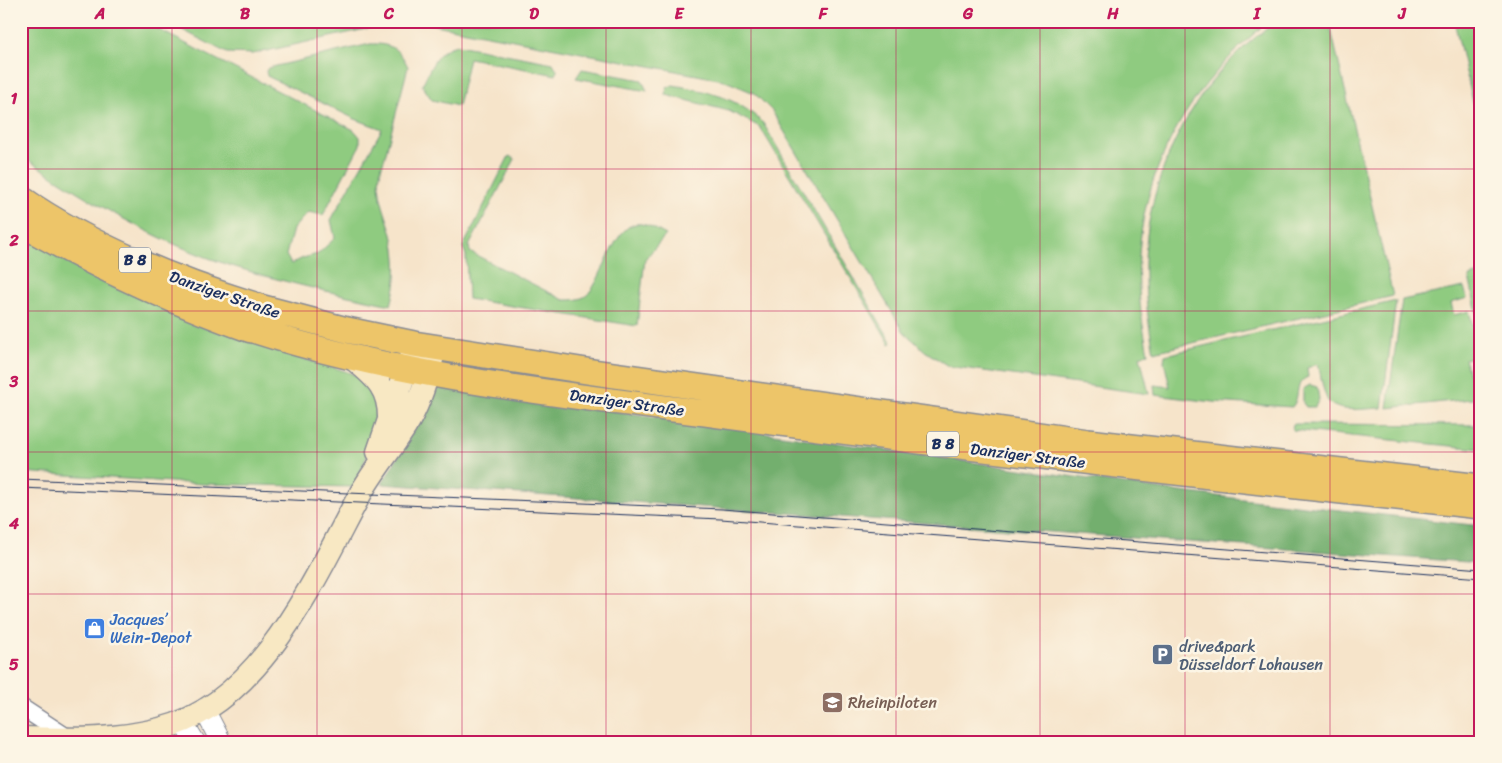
<svg xmlns="http://www.w3.org/2000/svg" width="1502" height="763" viewBox="0 0 1502 763" font-family="Sriracha,sans-serif">
<style>
.green{fill:#8fcb80;stroke:#557d6f}
.forest{fill:#73af6e;stroke:#476f66}
.lines{fill:none;stroke-linecap:round;stroke-linejoin:round}
.minor-casing{stroke:#888a94;stroke-width:19}
.tertiary-casing{stroke:#888a94;stroke-width:22}
.secondary-casing{stroke:#888a94;stroke-width:25}
.primary-casing{stroke:#888a94;stroke-width:28}
.trunk-casing{stroke:#888a94;stroke-width:29}
.minor{stroke:#fff;stroke-width:16}
.tertiary{stroke:#fff;stroke-width:20}
.secondary{stroke:#f8e8c3;stroke-width:22}
.primary{stroke:#edc569;stroke-width:25}
.trunk{stroke:#edc569;stroke-width:26}
.tram{stroke:#1b2f5e;stroke-width:1}
.grid{fill:none;stroke:#c2185b;stroke-width:1;stroke-opacity:0.55}
.labels{text-anchor:middle;stroke-width:5;stroke-linejoin:round;paint-order:stroke}
.shield{fill:#fcf5e5;stroke:#5e6a86;stroke-width:1}
.shield-label{font-size:15px;font-weight:bold;fill:#1b2f5e}
.street-label{font-size:16px;fill:#1b2f5e;stroke:#fcf5e5}
.shop-label{font-size:16px;fill:#366cbe;stroke:#fcf5e5;text-anchor:start}
.service-label{font-size:16px;fill:#4e5e75;stroke:#fcf5e5;text-anchor:start}
.education-label{font-size:16px;fill:#785e54;stroke:#fcf5e5;text-anchor:start}
.neatline{fill:none;stroke:#c2185b;stroke-width:2}
.grid-label{font-size:16px;text-anchor:middle;font-weight:bold;fill:#c2185b}
</style>
<rect width="100%" height="100%" fill="#fcf5e5"/>
<filter id="ink" filterUnits="userSpaceOnUse"><feTurbulence type="fractalNoise" baseFrequency=".02" numOctaves="2"/><feDisplacementMap in="SourceGraphic" scale="10" xChannelSelector="R" yChannelSelector="G"/><feConvolveMatrix kernelMatrix="1 2 1 2 8 2 1 2 1" color-interpolation-filters="sRGB"/></filter>
<filter id="wash" filterUnits="userSpaceOnUse"><feTurbulence type="fractalNoise" baseFrequency=".0096" numOctaves="4" result="noise"/><feDisplacementMap in="SourceGraphic" scale="20" xChannelSelector="R" yChannelSelector="G"/><feGaussianBlur stdDeviation="1.12" result="paint"/><feColorMatrix in="noise" values="0 0 0 0 0 0 0 0 0 0 0 0 0 0 0 0 0 1.4 0 .05"/><feComposite in="paint" operator="in"/></filter>
<g filter="url(#wash)">
<rect width="100%" height="100%" fill="#f6e4ca"/>
<!-- green -->
<path class="green" d="M21,21H142L354,130L360,137V145L323,215L308,212L293,229L286,255L291,264L303,258L318,254L335,238L331,220L382,129L355,119L267,76L266,71L268,68L370,44C390,43 400,49 408,67L384,160C371,191 388,213 394,243C398,265 397,284 391,305C338,294 285,283 232,266C158,243 85,199 21,155Z
M165,21H402L253,54L227,53Z
M414,21H1269C1186,89 1133,179 1139,289C1140,311 1144,332 1148,353L1140,356L1149,394L948,366L925,351L904,332L772,111L754,93L723,80Z
M1278,21H1329L1393,296L1154,352C1148,322 1144,292 1145,261C1148,168 1199,72 1278,21Z
M1454,21H1481V136Z
M458,45L553,63L557,70L556,75L469,58L458,106L432,100L422,85C431,68 437,48 458,45Z
M582,69L642,80L647,91L576,78Z
M673,85C707,91 737,97 763,123L892,343L890,344L760,127L729,111L666,95L667,88Z
M509,156L515,159L469,246L470,252L564,300C572,300 581,300 587,295C603,281 615,219 641,224C650,225 658,231 666,235L645,259L637,326L468,299L466,255L463,247Z
M21,233C105,272 189,313 274,349C306,362 340,366 371,382L381,422L354,487L202,484L21,472Z
M1481,274V332L1469,277Z
M1464,287L1467,298L1451,303L1454,315L1469,311L1480,355L1465,359L1469,375L1481,372V398L1387,408L1402,300Z
M1396,301L1382,408C1368,408 1334,415 1327,399C1322,388 1321,375 1318,364L1307,368L1308,377C1293,383 1301,397 1292,407L1213,402L1155,395L1154,385L1170,387L1164,361L1165,355Z
M1310,385L1317,387L1319,399L1315,407H1306L1303,403V389Z
M1293,424L1481,425V449L1292,430Z"/>
<!-- forest -->
<path class="forest" d="M439,386L1181,492L1481,526V563L382,484Z"/>
</g>
<g filter="url(#ink)">
<g class="lines">
<defs>
<path id="minor" d="M21,707L70,739"/>
<path id="tertiary" d="M204,709L221,742
M182,721L195,742"/>
<path id="secondary" d="M352,358C375,377 390,388 389,420
M378,452L412,352
M21,738C69,739 113,741 160,729C260,705 314,580 358,498C373,470 394,447 410,419C421,399 427,377 433,356"/>
<path id="primary" d="M256,306L347,330L414,344L593,372L1088,442L1481,487
M250,329C407,380 572,395 735,417C983,450 1232,480 1481,506"/>
<path id="trunk" d="M21,199C88,246 178,282 256,306
M21,223C95,265 170,301 250,329"/>
</defs>
<!-- minor casing -->
<use href="#minor" class="minor-casing"/>
<!-- tertiary casing -->
<use href="#tertiary" class="tertiary-casing"/>
<!-- secondary casing -->
<use href="#secondary" class="secondary-casing"/>
<!-- primary casing -->
<use href="#primary" class="primary-casing"/>
<!-- trunk casing -->
<use href="#trunk" class="trunk-casing"/>
<!-- minor -->
<use href="#minor" class="minor"/>
<!-- tertiary -->
<use href="#tertiary" class="tertiary"/>
<!-- secondary -->
<use href="#secondary" class="secondary"/>
<!-- primary -->
<use href="#primary" class="primary"/>
<!-- trunk -->
<use href="#trunk" class="trunk"/>
<!-- tram -->
<path class="tram" d="M21,479L722,509L1481,569
M21,488L721,519L1481,578"/>
</g>
</g>
<!-- grid -->
<path class="grid" d="M172,21V742M317,21V742M462,21V742M606,21V742M751,21V742M896,21V742M1040,21V742M1185,21V742M1330,21V742M21,169H1481M21,311H1481M21,452H1481M21,594H1481"/>
<!-- icons -->
<defs>
<symbol id="shop-square" viewBox="-11 -11 22 22"><rect x="-9" y="-9" width="18" height="18" rx="4" fill="#3f7fe0" stroke="#fcf5e5"/><path d="M-5-2.5h2.3a2.7 3.5 0 0 1 5.4 0H5L5.5 6h-11ZM-1.5-2.5h3a1.5 2.3 0 0 0-3 0Z" fill="#fff"/></symbol>
<symbol id="parking-square" viewBox="-11 -11 22 22"><rect x="-9" y="-9" width="18" height="18" rx="4" fill="#5c6f8a" stroke="#fcf5e5"/><path d="M-3.5-5.5H1a3.5 3.5 0 0 1 0 7H-1V5.5H-3.5ZM-1-3.4V-.6H.8a1.4 1.4 0 0 0 0-2.8Z" fill="#fff"/></symbol>
<symbol id="school-square" viewBox="-11 -11 22 22"><rect x="-9" y="-9" width="18" height="18" rx="4" fill="#8d6e63" stroke="#fcf5e5"/><path d="M0-5L7-2L0 1L-7-2ZM-4 1L0 2.5L4 1V4Q0 6-4 4Z" fill="#fff"/></symbol>
</defs>
<g fill-rule="evenodd">
<use href="#shop-square" x="82" y="616" width="25" height="25"/>
<use href="#parking-square" x="1150" y="642" width="25" height="25"/>
<use href="#school-square" x="820" y="690" width="25" height="25"/>
</g>
<g class="labels">
<!-- shield labels -->
<g class="shield">
<rect x="119" y="247.5" width="32" height="25" rx="4"/>
<rect x="927" y="431.5" width="32" height="25" rx="4"/>
</g>
<g class="shield-label">
<text x="135" y="265">B 8</text>
<text x="943" y="449">B 8</text>
</g>
<!-- street labels -->
<g class="street-label">
<text transform="translate(225 294) rotate(19)" y="6">Danziger Straße</text>
<text transform="translate(627 402) rotate(8)" y="6">Danziger Straße</text>
<text transform="translate(1028 455) rotate(7)" y="6">Danziger Straße</text>
</g>
<!-- shop labels -->
<g class="shop-label">
<text x="110" y="625">Jacques’<tspan x="110" dy="18">Wein-Depot</tspan></text>
</g>
<!-- service labels -->
<g class="service-label">
<text x="1179" y="652">drive&amp;park<tspan x="1179" dy="18">Düsseldorf Lohausen</tspan></text>
</g>
<!-- education labels -->
<g class="education-label">
<text x="848" y="708">Rheinpiloten</text>
</g>
</g>
<!-- margin -->
<rect width="1502" height="763" fill="none" stroke="#fcf5e5" stroke-width="55"/>
<rect x="28" y="28" width="1446" height="708" class="neatline"/>
<g class="grid-label">
<text x="100" y="19">A</text>
<text x="245" y="19">B</text>
<text x="389" y="19">C</text>
<text x="534" y="19">D</text>
<text x="679" y="19">E</text>
<text x="823" y="19">F</text>
<text x="968" y="19">G</text>
<text x="1113" y="19">H</text>
<text x="1257" y="19">I</text>
<text x="1402" y="19">J</text>
<text x="14" y="104">1</text>
<text x="14" y="246">2</text>
<text x="14" y="387">3</text>
<text x="14" y="529">4</text>
<text x="14" y="670">5</text>
</g>
</svg>
